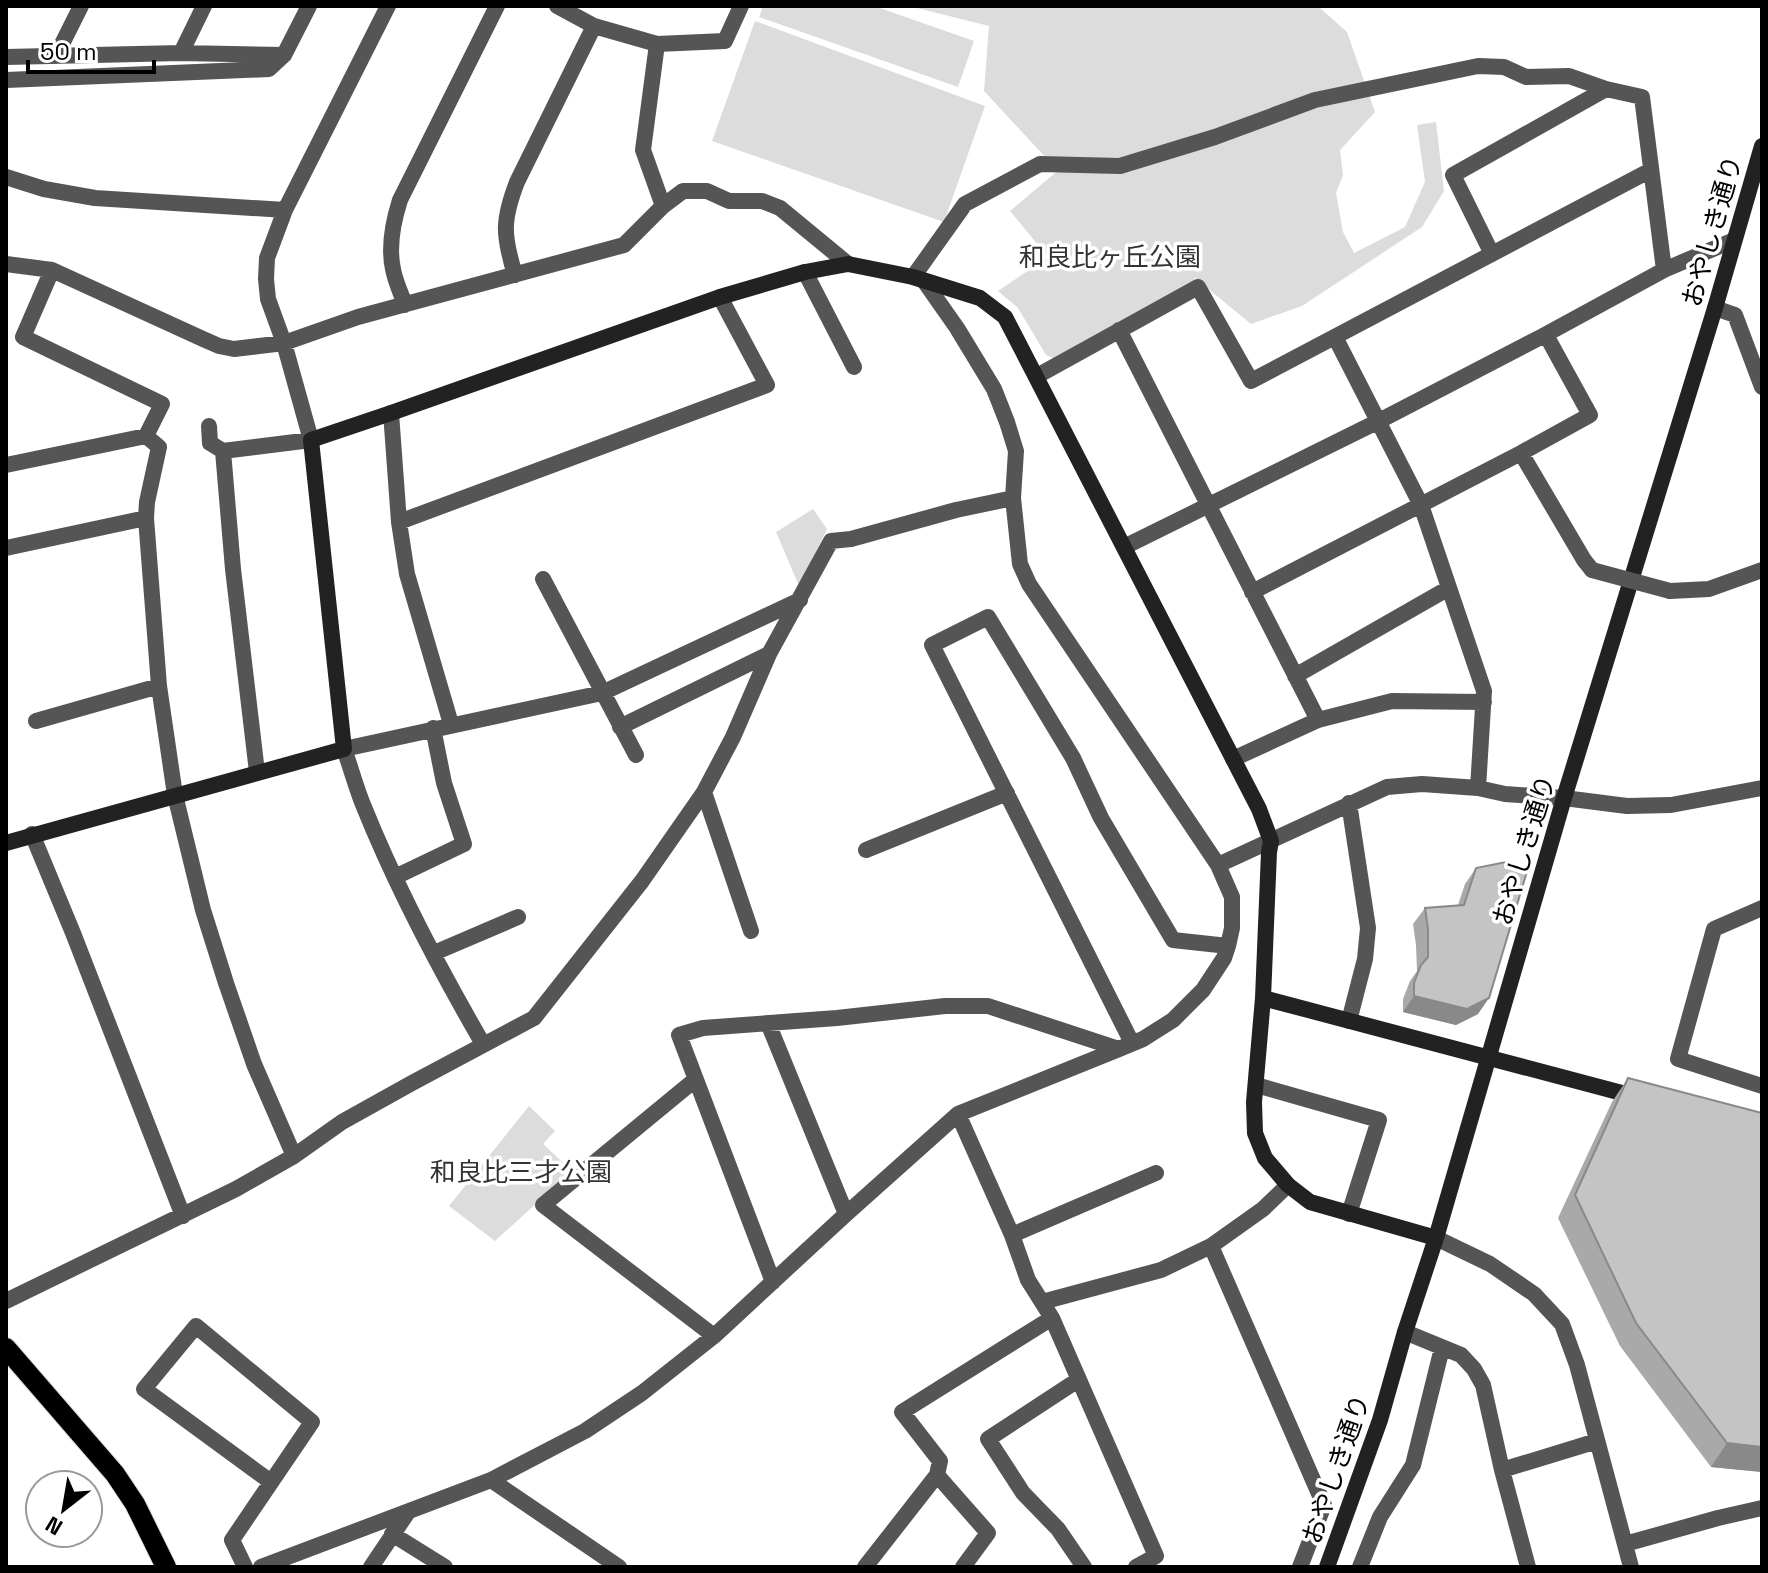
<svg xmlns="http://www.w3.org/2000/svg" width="1768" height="1573" viewBox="0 0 1768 1573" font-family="'Space Grotesk','Noto Sans JP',sans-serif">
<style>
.green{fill:#dcdcdc}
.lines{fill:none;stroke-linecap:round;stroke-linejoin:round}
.primary-casing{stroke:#dbdbdb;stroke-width:22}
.street{stroke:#555;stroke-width:16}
.secondary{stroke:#222;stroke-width:16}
.primary{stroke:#000;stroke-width:20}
.street-bridge{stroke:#555;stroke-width:16}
.wall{fill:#a9a9a9}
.shaded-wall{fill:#898989}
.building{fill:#c4c4c4;stroke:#898989;stroke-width:2}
.labels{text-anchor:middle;stroke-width:7;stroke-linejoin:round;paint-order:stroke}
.street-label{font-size:26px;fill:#000;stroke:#fff}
.park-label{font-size:26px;fill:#333;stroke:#fff}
</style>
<rect width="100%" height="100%" fill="#fff"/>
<!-- green -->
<path class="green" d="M763,6H874L974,41L958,87L759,17Z
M909,6H1314L1320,8L1347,32L1375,112L1340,150L1343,175L1336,193L1343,232L1354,253L1405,227L1425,182L1417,125L1436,122L1444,191L1422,227L1302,306L1251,324L1194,277L1195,280L1053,358L1046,355L1018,308L998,291L1048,257L1010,211L1055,173L1059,172L984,91L989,26Z
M755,21L985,106L944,222L712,141Z
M813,509L827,529L799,586L776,532Z
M529,1106L555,1131L543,1144L572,1171L495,1241L449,1206Z"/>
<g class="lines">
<defs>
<path id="primary" d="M6,1348L115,1474L135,1504L166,1567"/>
</defs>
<!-- primary casing -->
<use href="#primary" class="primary-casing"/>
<!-- street -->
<path class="street" d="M557,6L594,26L657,44L725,41L741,6
M657,44L643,150L663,206
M181,53L204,6
M56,56L81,6
M6,57L181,53L284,55
M6,80L269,69L284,55L309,6
M6,177L44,189L95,198L285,210
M1492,254L1453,175L1606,89
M6,264L52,270L203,339L219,346L234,349L284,343L358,317L624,245L663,206L683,191H707L729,201H762L780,208L848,264
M52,270L23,337L162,404L146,436
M805,272L854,367
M515,275C503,235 502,221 517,182L594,26
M913,277L965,204L1040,164L1120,166L1215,137L1315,100L1478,66L1504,67L1526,77L1569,76L1606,89L1642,97L1664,270
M405,305C401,293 395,281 393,269C388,246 393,222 400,200L497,6
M1715,308L1735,315L1762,387
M1119,330L1318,720
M1335,337L1421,505L1484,691L1478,788
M1037,376L1198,287L1251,381L1651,170
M391,413L399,522L407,574L451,724
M209,426L210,443L223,451L233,569L257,772
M223,451L311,440L284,343L268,299L266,279L267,258L285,210L388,6
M1521,453L1590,415L1546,335
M6,465L146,436L159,447L147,502L146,518L159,686L175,795L203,910L226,983L254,1064L294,1156
M399,522L767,385L720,297
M1124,547L1379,421L1541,337L1664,270L1734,240
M6,548L146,518
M543,579L636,755
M1670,591L1709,589L1762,570
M1252,592L1521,453L1584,560L1592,570
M1295,676L1449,588
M36,721L159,686
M620,727L769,654
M1233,759L1318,720L1392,701L1484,702
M704,792L751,931
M1349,803L1368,928L1365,959L1349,1021
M32,834L73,933L183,1216
M866,850L1007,793
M1218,865L1387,787L1422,784L1478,788L1505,794L1564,798L1627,806L1671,805L1762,788
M395,877L464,844L444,783L433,728
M1762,908L1714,929L1678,1059L1762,1086
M434,953L518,917
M768,1023L846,1214
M1132,1043L932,645L988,617L1073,758L1101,818L1173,940L1228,946
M483,1044C439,968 397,889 364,807C356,788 351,768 344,749L602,693L800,600
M696,1079L543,1205L714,1336
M1256,1085L1379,1120L1349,1214
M958,1114L1012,1235L1028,1280L1052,1318L1156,1556L1136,1567
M1012,1235L1156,1173
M1436,1238L1490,1264L1534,1294L1562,1324L1577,1365L1631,1567
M1211,1246L1324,1505L1300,1567
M773,1282L679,1035L703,1028L837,1018L945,1006H988L1119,1049
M6,1301L236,1189L294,1156L342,1122L412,1083L534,1018L642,881L704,792L733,737L769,654L831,541L851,539L956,510L1013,498
M1042,1302L1161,1270L1211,1246L1263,1209L1288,1185
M1405,1332L1461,1355L1474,1369L1483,1385L1502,1470L1528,1567
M1078,1380L988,1439L1023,1493L1058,1529L1084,1567
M1502,1470L1597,1441
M937,1475L988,1533L963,1567
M491,1480L619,1567
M392,1534L445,1567
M1625,1544L1718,1518L1762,1508
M245,1567L232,1540L312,1422L196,1326L144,1389L271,1482
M261,1567L491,1480L585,1431L642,1393L714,1336L846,1214L958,1114L1119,1049L1143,1039L1173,1020L1203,990L1224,958L1228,946L1232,928V897L1218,865L1029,584L1020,564L1013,498L1016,451L1007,422L994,389L957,328L924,281
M371,1567L408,1512
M865,1567L937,1475L940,1461L902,1412L1052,1318
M1360,1567L1380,1517L1413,1465L1442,1348"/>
<!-- secondary -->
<path class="secondary" d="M6,843L344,749L311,440L391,413L720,297L805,272L848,264L913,277L980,298L1005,317L1259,809L1271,841L1269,852L1263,998L1254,1102L1255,1133L1265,1158L1288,1185L1310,1202L1436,1238
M1263,998L1637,1097
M1327,1567L1380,1420L1405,1332L1436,1238L1564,798L1715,308L1762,146"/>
<!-- primary -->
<use href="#primary" class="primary"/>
<!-- street-bridge -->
<path class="street-bridge" d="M1592,570L1670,591"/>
</g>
<!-- wall -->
<path class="wall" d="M1476,868L1478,1014L1456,1025L1403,1012V999L1410,981L1417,971L1416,945L1413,924L1425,908L1458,905L1465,884Z
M1628,1078L1762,1113V1472L1711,1467L1620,1346L1558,1218L1612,1102Z"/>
<!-- shaded-wall -->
<path class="shaded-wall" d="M1414,996L1489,998L1478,1014L1456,1025L1403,1012Z
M1727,1443L1762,1447V1472L1711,1467Z"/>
<!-- building -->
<path class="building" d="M1506,862L1528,868L1489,998L1467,1009L1414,996V983L1421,965L1428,957V929L1425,908L1464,905L1476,868Z
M1628,1078L1762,1113V1447L1727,1443L1636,1323L1575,1195Z"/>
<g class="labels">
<!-- street labels -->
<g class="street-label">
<text transform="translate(1712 231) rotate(-74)" y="9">おやしき通り</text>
<text transform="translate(1524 850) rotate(-73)" y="9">おやしき通り</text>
<text transform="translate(1336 1469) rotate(-71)" y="9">おやしき通り</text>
</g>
<!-- park labels -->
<g class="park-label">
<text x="1110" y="266">和良比ヶ丘公園</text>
<text x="521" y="1181">和良比三才公園</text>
</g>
</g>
<!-- border -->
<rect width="1768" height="1573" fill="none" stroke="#000000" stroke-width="16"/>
<!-- north arrow -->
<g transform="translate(64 1509) rotate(211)"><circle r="38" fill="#ffffff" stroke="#999999" stroke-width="2"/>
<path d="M0-6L14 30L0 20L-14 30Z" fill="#000000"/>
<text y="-12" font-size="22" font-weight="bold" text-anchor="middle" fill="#000000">N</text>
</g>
<!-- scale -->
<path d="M28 60v12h126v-12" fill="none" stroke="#000000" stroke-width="4"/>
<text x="40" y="60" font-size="24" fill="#000000" stroke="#ffffff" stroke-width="6" paint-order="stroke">50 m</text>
</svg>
